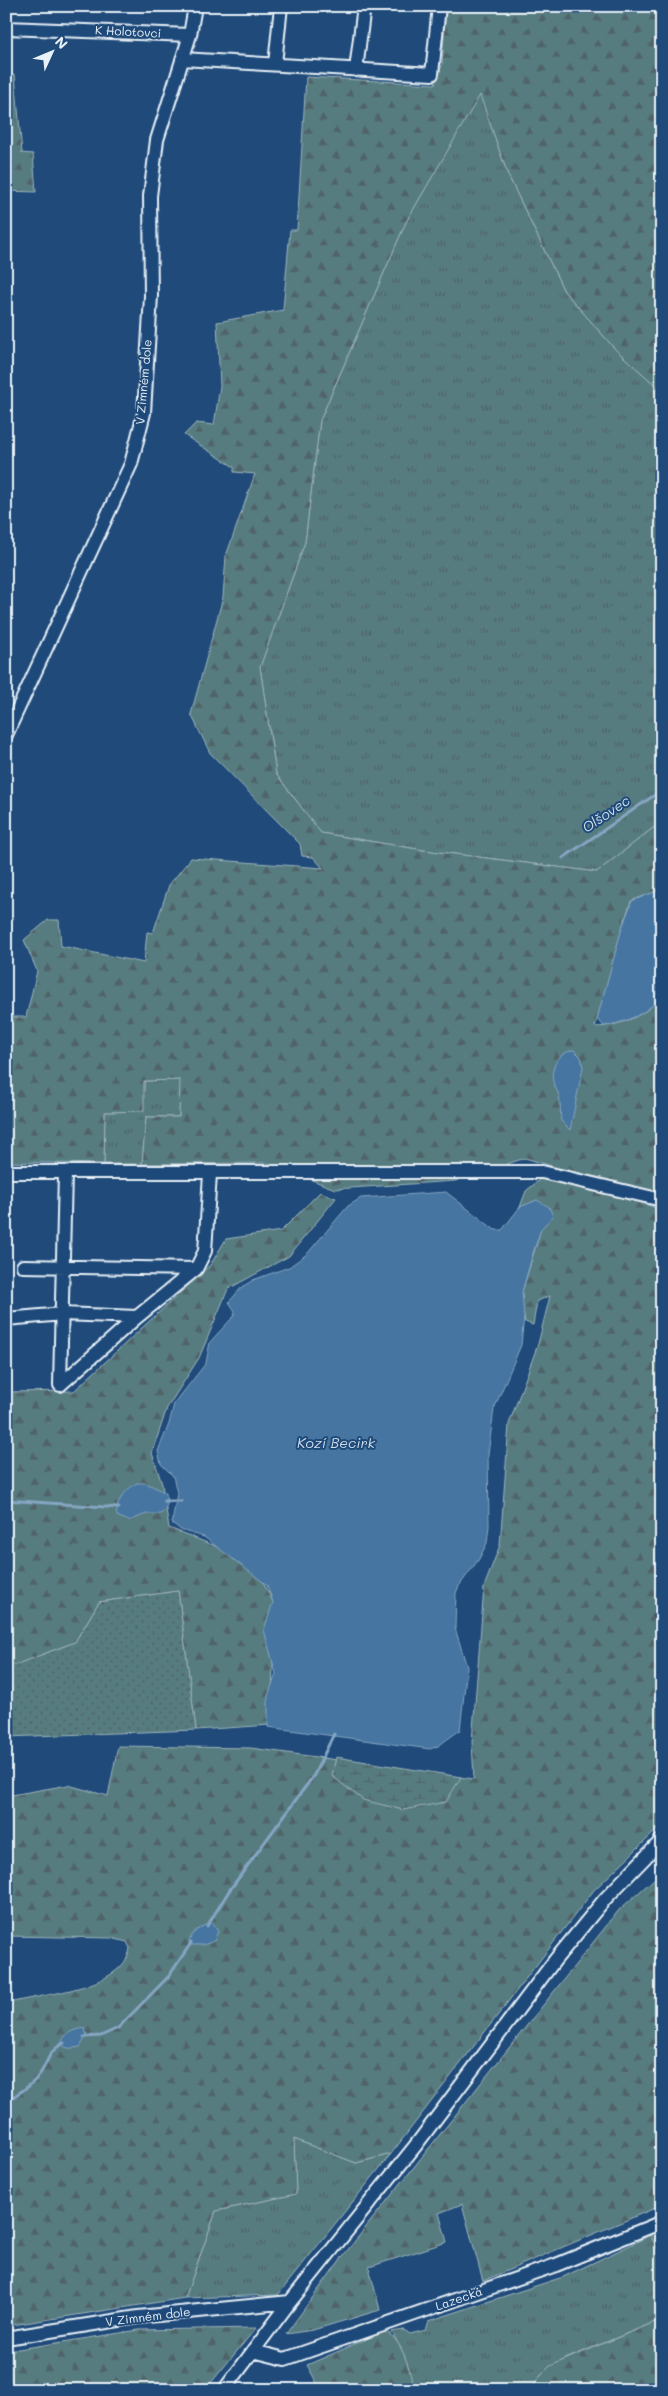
<svg xmlns="http://www.w3.org/2000/svg" width="668" height="2396" viewBox="0 0 668 2396" font-family="Mali,sans-serif">
<style>
.grass{fill:url(#grass-tufts);stroke:#9fb6bc}
.forest{fill:url(#forest-firs);stroke:#9fb6bc}
.wetland{fill:url(#wetland-marsh);stroke:#9fb6bc}
.garden{fill:url(#garden-dots);stroke:#9fb6bc}
.water{fill:#4474a0;stroke:#86a6c3}
.lines{fill:none;stroke-linecap:round;stroke-linejoin:round}
.stream{stroke:#86a6c3;stroke-width:3}
.minor-casing{stroke:#e8f1f8;stroke-width:16}
.minor{stroke:#1f4a7a;stroke-width:12}
.labels{text-anchor:middle;stroke-width:4;stroke-linejoin:round;paint-order:stroke}
.street-label{font-size:12px;fill:#e8f1f8;stroke:#1f4a7a}
.water-label{font-size:14px;font-style:italic;fill:#cfdeeb;stroke:#1f4a7a}
</style>
<defs>
<pattern id="grass-tufts" width="24" height="20" patternUnits="userSpaceOnUse" patternTransform="scale(1.25)"><rect width="24" height="20" fill="#567b80"/><path d="M3 7l-1-3M5 7V3M7 7l1-3M15 17l-1-3M17 17v-4M19 17l1-3" fill="none" stroke="#4f6468"/></pattern>
<pattern id="forest-firs" width="22" height="20" patternUnits="userSpaceOnUse" patternTransform="scale(1.25)"><rect width="22" height="20" fill="#567b80"/><path d="M5 1l3.5 6h-7zM16 11l3.5 6h-7z" fill="#4f6468"/></pattern>
<pattern id="wetland-marsh" width="20" height="14" patternUnits="userSpaceOnUse" patternTransform="scale(1.25)"><rect width="20" height="14" fill="#567b80"/><path d="M1 5h8M5 5V1M11 12h8M15 12V8" fill="none" stroke="#4f6468"/></pattern>
<pattern id="garden-dots" width="8" height="8" patternUnits="userSpaceOnUse" patternTransform="scale(1.25)"><rect width="8" height="8" fill="#567b80"/><path d="M2 2h.1M6 6h.1" fill="none" stroke="#4f6468" stroke-width="1.8" stroke-linecap="round"/></pattern>
</defs>
<rect width="100%" height="100%" fill="#1f4a7a"/>
<filter id="ink" filterUnits="userSpaceOnUse"><feTurbulence type="fractalNoise" baseFrequency=".02" numOctaves="2"/><feDisplacementMap in="SourceGraphic" scale="10" xChannelSelector="R" yChannelSelector="G"/><feConvolveMatrix kernelMatrix="1 2 1 2 8 2 1 2 1" color-interpolation-filters="sRGB"/></filter>
<g filter="url(#ink)">
<!-- grass -->
<path class="grass" d="M480,94L508,175L564,291L616,350L662,391V821L597,872L423,850L321,833L276,774L260,667L305,542L320,420L406,222Z
M181,1080L179,1117H146L142,1164H104L105,1112L143,1111L144,1081Z
M294,2139L356,2163L391,2154L278,2295L185,2298L216,2211L296,2194Z
M649,2233L662,2257V2319L565,2359L542,2373L533,2390H415L403,2353L392,2332L404,2330L410,2334L426,2330L429,2321L563,2277L645,2238Z"/>
<!-- forest -->
<path class="forest" d="M446,6H662V391L616,350L564,291L508,175L480,95L406,222L320,420L305,542L260,667L276,774L321,833L423,850L597,872L662,821V889L631,901L622,928L595,1027C621,1026 645,1016 662,996V1193L555,1167L525,1158L455,1181L335,1189L268,1163L142,1164L146,1117H179L180,1080L144,1081V1111L105,1112L104,1164L6,1162V1017H26L37,971L24,940L48,920H59L61,946L144,963L147,932L153,933L169,885L191,858L323,868L313,857L302,856L300,844L210,753L191,714L223,597L226,556L255,474L234,472V467L184,435L196,423L214,425L220,386L217,322L283,310L290,230H297L306,77L435,84L442,65Z
M6,75H15L22,153L33,154L36,192L6,191Z
M544,1176L605,1190L662,1210V1825L594,1890L391,2154L356,2163L294,2139L296,2194L216,2211L185,2298L6,2326V2004C37,1994 125,1990 130,1948L127,1942L111,1938L6,1936V1796L68,1785L108,1796L118,1746L251,1748L474,1779L472,1742L484,1587L500,1545L509,1424L538,1344L550,1296L537,1301L533,1325L525,1322L521,1301L522,1292L541,1229L552,1216L537,1200L520,1207L526,1191Z
M320,1192L336,1198L289,1256L228,1289L199,1358L167,1408L152,1453L162,1484L169,1528L233,1553L262,1580L275,1606L271,1725L196,1730L178,1591L99,1602L75,1642L15,1665L6,1666V1392L74,1391L211,1264L226,1239L281,1231Z
M662,1872V2205L483,2281L462,2204L439,2213L447,2242L369,2267L380,2310L313,2330L286,2334L343,2256L619,1910Z
M662,2228V2257L649,2233Z
M662,2319V2384C653,2385 646,2389 637,2390C629,2391 626,2387 618,2390H533L536,2381L550,2366Z
M256,2328L205,2390H6V2351L139,2330Z
M385,2331C404,2341 409,2370 415,2390L331,2389L318,2385L307,2365Z"/>
<!-- wetland -->
<path class="wetland" d="M336,1757L461,1777L446,1802L403,1810L363,1800L332,1776Z"/>
<!-- garden -->
<path class="garden" d="M178,1591L196,1730L6,1737V1666L15,1665L75,1642L99,1602Z"/>
<!-- water -->
<path class="water" d="M662,889V996C646,1014 627,1022 604,1026L597,1019L622,928L632,901Z
M574,1050L581,1057L583,1067L570,1130L561,1121C560,1113 561,1104 559,1096C558,1091 554,1087 553,1082C550,1067 559,1052 574,1050Z
M446,1192L495,1230H502L520,1207L537,1200L549,1207L553,1216L541,1229L533,1253L522,1292L524,1317L521,1345L494,1409L488,1454L489,1526L487,1543L479,1559L459,1586L456,1593L455,1628L467,1667L460,1730L438,1746L430,1749L268,1727V1696L276,1674L264,1630L273,1602L267,1585L204,1537L181,1530L172,1523L177,1493L173,1476L161,1464L158,1451L169,1424L174,1404L206,1363L210,1342L234,1316L235,1311L229,1302L242,1287L253,1280L289,1267L307,1254L348,1206L361,1198Z
M137,1483H146L166,1493L167,1505L163,1512L160,1514H146L129,1521L117,1516C115,1502 125,1490 137,1483Z
M211,1922L218,1931L214,1941L203,1945H189C190,1931 200,1928 211,1922Z
M84,2028L87,2035L80,2047C72,2048 67,2050 61,2044C65,2033 72,2030 84,2028Z"/>
<g class="lines">
<!-- stream -->
<path class="stream" d="M563,858L662,790
M6,1500L119,1508
M164,1501H181
M207,1926L229,1891L314,1775L334,1734
M84,2037L101,2036L118,2028L169,1976L191,1943
M6,2102C18,2093 32,2086 40,2074C50,2059 47,2052 64,2043"/>
<defs>
<path id="minor" d="M6,28L190,35
M182,59L432,74L439,6
M275,64L281,6
M356,70L364,6
M6,735L131,464L144,413L151,296L150,196L157,140L190,35L195,6
M6,1172H542L662,1200
M65,1173L60,1385L137,1317
M23,1266L196,1269
M6,1319L63,1314L137,1317L196,1269L205,1251L210,1174
M6,2338L138,2317L290,2302
M253,2351L285,2359L556,2265L662,2222
M224,2390L290,2302L416,2145L555,1960L605,1899L662,1840"/>
</defs>
<!-- minor casing -->
<use href="#minor" class="minor-casing"/>
<!-- minor -->
<use href="#minor" class="minor"/>
</g>
</g>
<g class="labels">
<!-- street labels -->
<g class="street-label">
<text transform="translate(128 32) rotate(3)" y="4">K Holotovci</text>
<text transform="translate(144 382) rotate(-85)" y="4">V Zimném dole</text>
<text transform="translate(459 2299) rotate(-19)" y="4">Lazecká</text>
<text transform="translate(148 2317) rotate(-7)" y="4">V Zimném dole</text>
</g>
<!-- water labels -->
<g class="water-label">
<text transform="translate(606 814) rotate(-34)" y="5">Olšovec</text>
<text x="336" y="1448">Kozí Becirk</text>
</g>
</g>
<!-- margin -->
<rect width="668" height="2396" fill="none" stroke="#1f4a7a" stroke-width="25"/>
<rect x="12" y="12" width="643" height="2371" fill="none" stroke="#e8f1f8" stroke-width="2" filter="url(#ink)"/>
<!-- north arrow -->
<g transform="translate(52 52) rotate(46)" stroke="#1f4a7a" stroke-width="4" paint-order="stroke">
<path d="M0-4L9 19L0 12L-9 19Z" fill="#e8f1f8"/>
<text y="-8" font-size="14" font-weight="bold" text-anchor="middle" fill="#e8f1f8">N</text>
</g>
</svg>
